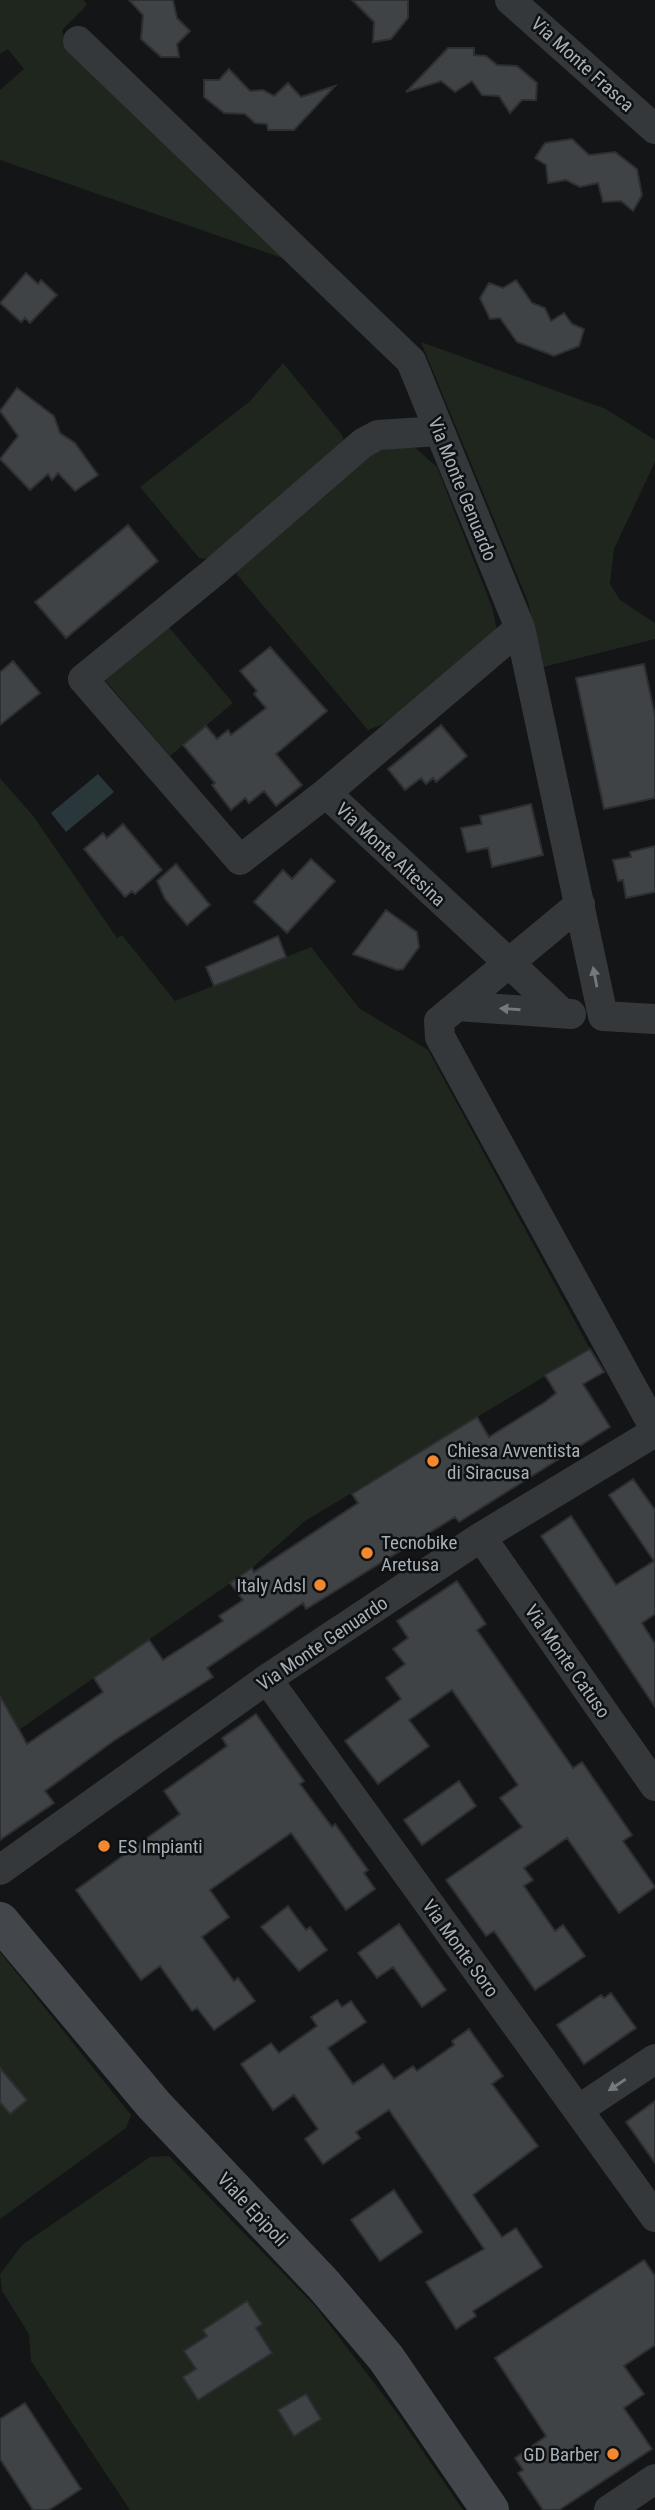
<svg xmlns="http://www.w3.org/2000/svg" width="655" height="2510" viewBox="0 0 655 2510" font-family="'Roboto Condensed',sans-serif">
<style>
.green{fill:#1f261e}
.water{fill:#2a373a}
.building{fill:#404346;stroke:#2e2f32;stroke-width:2}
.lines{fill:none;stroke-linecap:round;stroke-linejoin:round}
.street{stroke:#35383b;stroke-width:30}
.secondary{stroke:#43474b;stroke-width:38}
.oneway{fill:#73797f}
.poi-dot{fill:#f4882f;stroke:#0f1011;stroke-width:2.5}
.labels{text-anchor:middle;stroke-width:5;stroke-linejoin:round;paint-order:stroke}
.street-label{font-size:19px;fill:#a6afb7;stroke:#0f1011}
.poi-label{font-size:19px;fill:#a6afb7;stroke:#0f1011;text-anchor:start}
</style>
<rect width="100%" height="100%" fill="#141516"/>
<!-- green -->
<path class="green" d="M0,0H84L87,5L62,30L65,43L288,260L0,160V90L24,69L8,49L0,54Z
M421,342L606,409L655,440V462L614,549L610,584L620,600L655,623V639L543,667L528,602Z
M283,363L342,435L347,449L213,559L199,558L140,487L249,402Z
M411,444L437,467L492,607L497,631L396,719L368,730L234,571L365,453Z
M168,626L233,703L170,756L104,679Z
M0,778L34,817L117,938L122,935L175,1001L311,947L359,1008L428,1050L590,1349L305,1521L252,1568L6,1739L0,1716L8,1710L0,1696Z
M0,1952L131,2115L126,2128L0,2219Z
M169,2156L315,2306L394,2409L463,2510H130L31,2361L29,2334L2,2291L0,2274L22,2245L150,2157Z"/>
<!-- water -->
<path class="water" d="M98,774L114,792L66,832L51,813Z"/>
<!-- building -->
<path class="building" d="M129,0H173L177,18L190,31L177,44L179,57H161L141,39L143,15Z
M352,0H408V18L391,39L373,42L374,22Z
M448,48H474V55L486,56L497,65L517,66L537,83L536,100H522L510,113L499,96L482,95L472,81L455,92L441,81L406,92Z
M229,69L250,91L263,90L274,96L288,83L301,97L335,86L294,130H268L267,124L255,123L245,114L224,113L204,97V80H219Z
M572,139L589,155L615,152L637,169L642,195L633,211L621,201L603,202L598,183L580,187L566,180L548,183L546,165L535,158L545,143Z
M26,273L38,284L41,280L57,295L30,323L25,318L21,322L0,303Z
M516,280L532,303L545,308L551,321L564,313L572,324L584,329L579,346L554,356L517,342L500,318L490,319L480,298L489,283L503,288Z
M17,388L54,416L60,433L75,443L98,475L75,491L58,473L52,480L48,474L30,490L0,459L18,436L0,411Z
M128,525L158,561L66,638L35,602Z
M270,647L327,711L276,754L302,785L276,806L264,791L249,803L245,798L231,810L212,785L215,783L183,745L206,726L217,739L228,730L231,735L266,708L254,694L257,691L240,671Z
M13,661L40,693L0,725V672Z
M644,664L655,716V798L604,809L576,678Z
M441,725L467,756L436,782L433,778L426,784L421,778L405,790L388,769Z
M531,804L543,855L492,867L488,848L467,852L461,828L482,824L480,816Z
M123,824L162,870L135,894L132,891L125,897L84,849L103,833L107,838Z
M655,846V892L626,898L623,880L618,881L613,860L631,857L630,852Z
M311,859L335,881L287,933L254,902L283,870L292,879Z
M176,864L210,905L187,925L165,899L157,881Z
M386,910L417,932L419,947L403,969L397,970L353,954Z
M278,936L286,957L214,986L206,967Z
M590,1349L604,1372L583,1384L610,1427L459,1522L455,1517L306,1609L303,1603L207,1668L213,1677L115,1740L45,1791L54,1803L0,1840V1696L27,1744L103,1692L94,1678L149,1640L163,1660L223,1621L219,1616L243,1600L230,1583L252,1568L254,1572L358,1503L352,1494L477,1417L489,1437L545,1402L556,1393L545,1375Z
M633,1479L655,1510V1614L642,1623L655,1644V1707L541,1536L571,1516L616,1585L654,1561L609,1495Z
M457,1581L486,1624L477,1630L573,1768L582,1762L632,1835L623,1841L655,1887L619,1913L567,1838L524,1868L533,1880L524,1886L555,1931L563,1925L585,1956L535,1990L494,1931L486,1936L446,1880L522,1827L500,1798L518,1785L452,1690L409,1720L429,1746L378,1784L345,1741L401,1699L386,1678L405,1664L393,1649L408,1638L397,1621Z
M256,1714L304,1781L300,1784L332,1827L335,1824L368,1870L364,1873L375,1889L346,1910L291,1833L210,1890L229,1917L202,1937L234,1981L238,1978L255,2001L214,2030L197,2008L192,2011L160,1966L141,1980L76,1890L180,1814L164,1791L227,1746L222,1738Z
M459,1781L476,1806L422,1845L404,1820Z
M288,1906L306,1930L310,1927L327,1950L299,1971L261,1927Z
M399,1924L446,1990L422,2007L393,1967L377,1978L358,1953Z
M611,1993L636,2028L584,2064L557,2025L601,1995L604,1998Z
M337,2000L342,2007L351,2001L366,2022L328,2048L353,2084L383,2064L394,2079L413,2066L417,2071L454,2045L452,2041L469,2029L503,2076L492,2084L538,2146L473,2195L502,2237L516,2228L542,2267L473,2311L476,2316L456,2329L426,2282L484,2249L389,2110L356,2132L360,2138L323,2164L305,2139L318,2129L294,2095L273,2110L241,2064L271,2043L279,2053L317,2026L311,2017Z
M0,2068L27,2100L10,2114L0,2102Z
M655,2101V2163L626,2122Z
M394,2190L422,2232L380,2261L351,2220Z
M644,2260L655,2276V2345L624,2366L644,2394L624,2408L652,2449L559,2510H543L518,2473L523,2470L515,2458L546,2436L495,2358Z
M247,2301L262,2324L256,2328L272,2353L198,2400L183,2377L196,2369L184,2351L207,2336L203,2330Z
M306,2394L321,2419L294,2436L278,2410Z
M25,2403L81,2489L49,2510H33L0,2459V2419Z"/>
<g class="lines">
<!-- street -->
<path class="street" d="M510,0L655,129
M78,41L411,361L520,628L603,1016L655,1019
M439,431L378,435L363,443L214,572L83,679L240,860L326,793L509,963L439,1021L440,1037L655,1429
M326,793L520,628
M457,1006L571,1014
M562,1013L509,963L580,904
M481,1537L655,1786
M267,1679L655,2217
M0,1870L267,1679L481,1537L655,1432
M578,2110L655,2059
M609,2510L655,2479"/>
<!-- secondary -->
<path class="secondary" d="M0,1921L154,2105L324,2285L386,2358L490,2510"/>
</g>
<!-- one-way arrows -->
<defs><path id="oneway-solid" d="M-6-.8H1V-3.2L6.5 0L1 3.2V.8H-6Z" transform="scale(1.75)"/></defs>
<g class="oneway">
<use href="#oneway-solid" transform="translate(595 977) rotate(-101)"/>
<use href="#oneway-solid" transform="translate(510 1009) rotate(-176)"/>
<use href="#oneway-solid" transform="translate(617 2085) rotate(146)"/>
</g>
<!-- markers -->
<g class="poi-dot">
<circle cx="433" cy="1461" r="7"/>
<circle cx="367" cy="1553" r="7"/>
<circle cx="320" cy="1585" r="7"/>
<circle cx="104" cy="1846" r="7"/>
<circle cx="613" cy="2454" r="7"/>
</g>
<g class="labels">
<!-- street labels -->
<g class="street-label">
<text transform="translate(583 64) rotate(42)" y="7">Via Monte Frasca</text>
<text transform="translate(463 489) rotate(68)" y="7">Via Monte Genuardo</text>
<text transform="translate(391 854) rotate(43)" y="7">Via Monte Altesina</text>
<text transform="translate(322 1643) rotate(-34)" y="7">Via Monte Genuardo</text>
<text transform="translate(568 1661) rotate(55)" y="7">Via Monte Catuso</text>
<text transform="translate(461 1948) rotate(54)" y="7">Via Monte Soro</text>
<text transform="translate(253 2209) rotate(47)" y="7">Viale Epipoli</text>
</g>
<!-- poi labels -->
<g class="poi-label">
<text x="447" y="1457">Chiesa Avventista<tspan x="447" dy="22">di Siracusa</tspan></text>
<text x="381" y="1549">Tecnobike<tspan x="381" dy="22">Aretusa</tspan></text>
<text x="306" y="1592" text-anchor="end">Italy Adsl</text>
<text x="118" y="1853">ES Impianti</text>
<text x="599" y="2461" text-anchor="end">GD Barber</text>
</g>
</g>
</svg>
